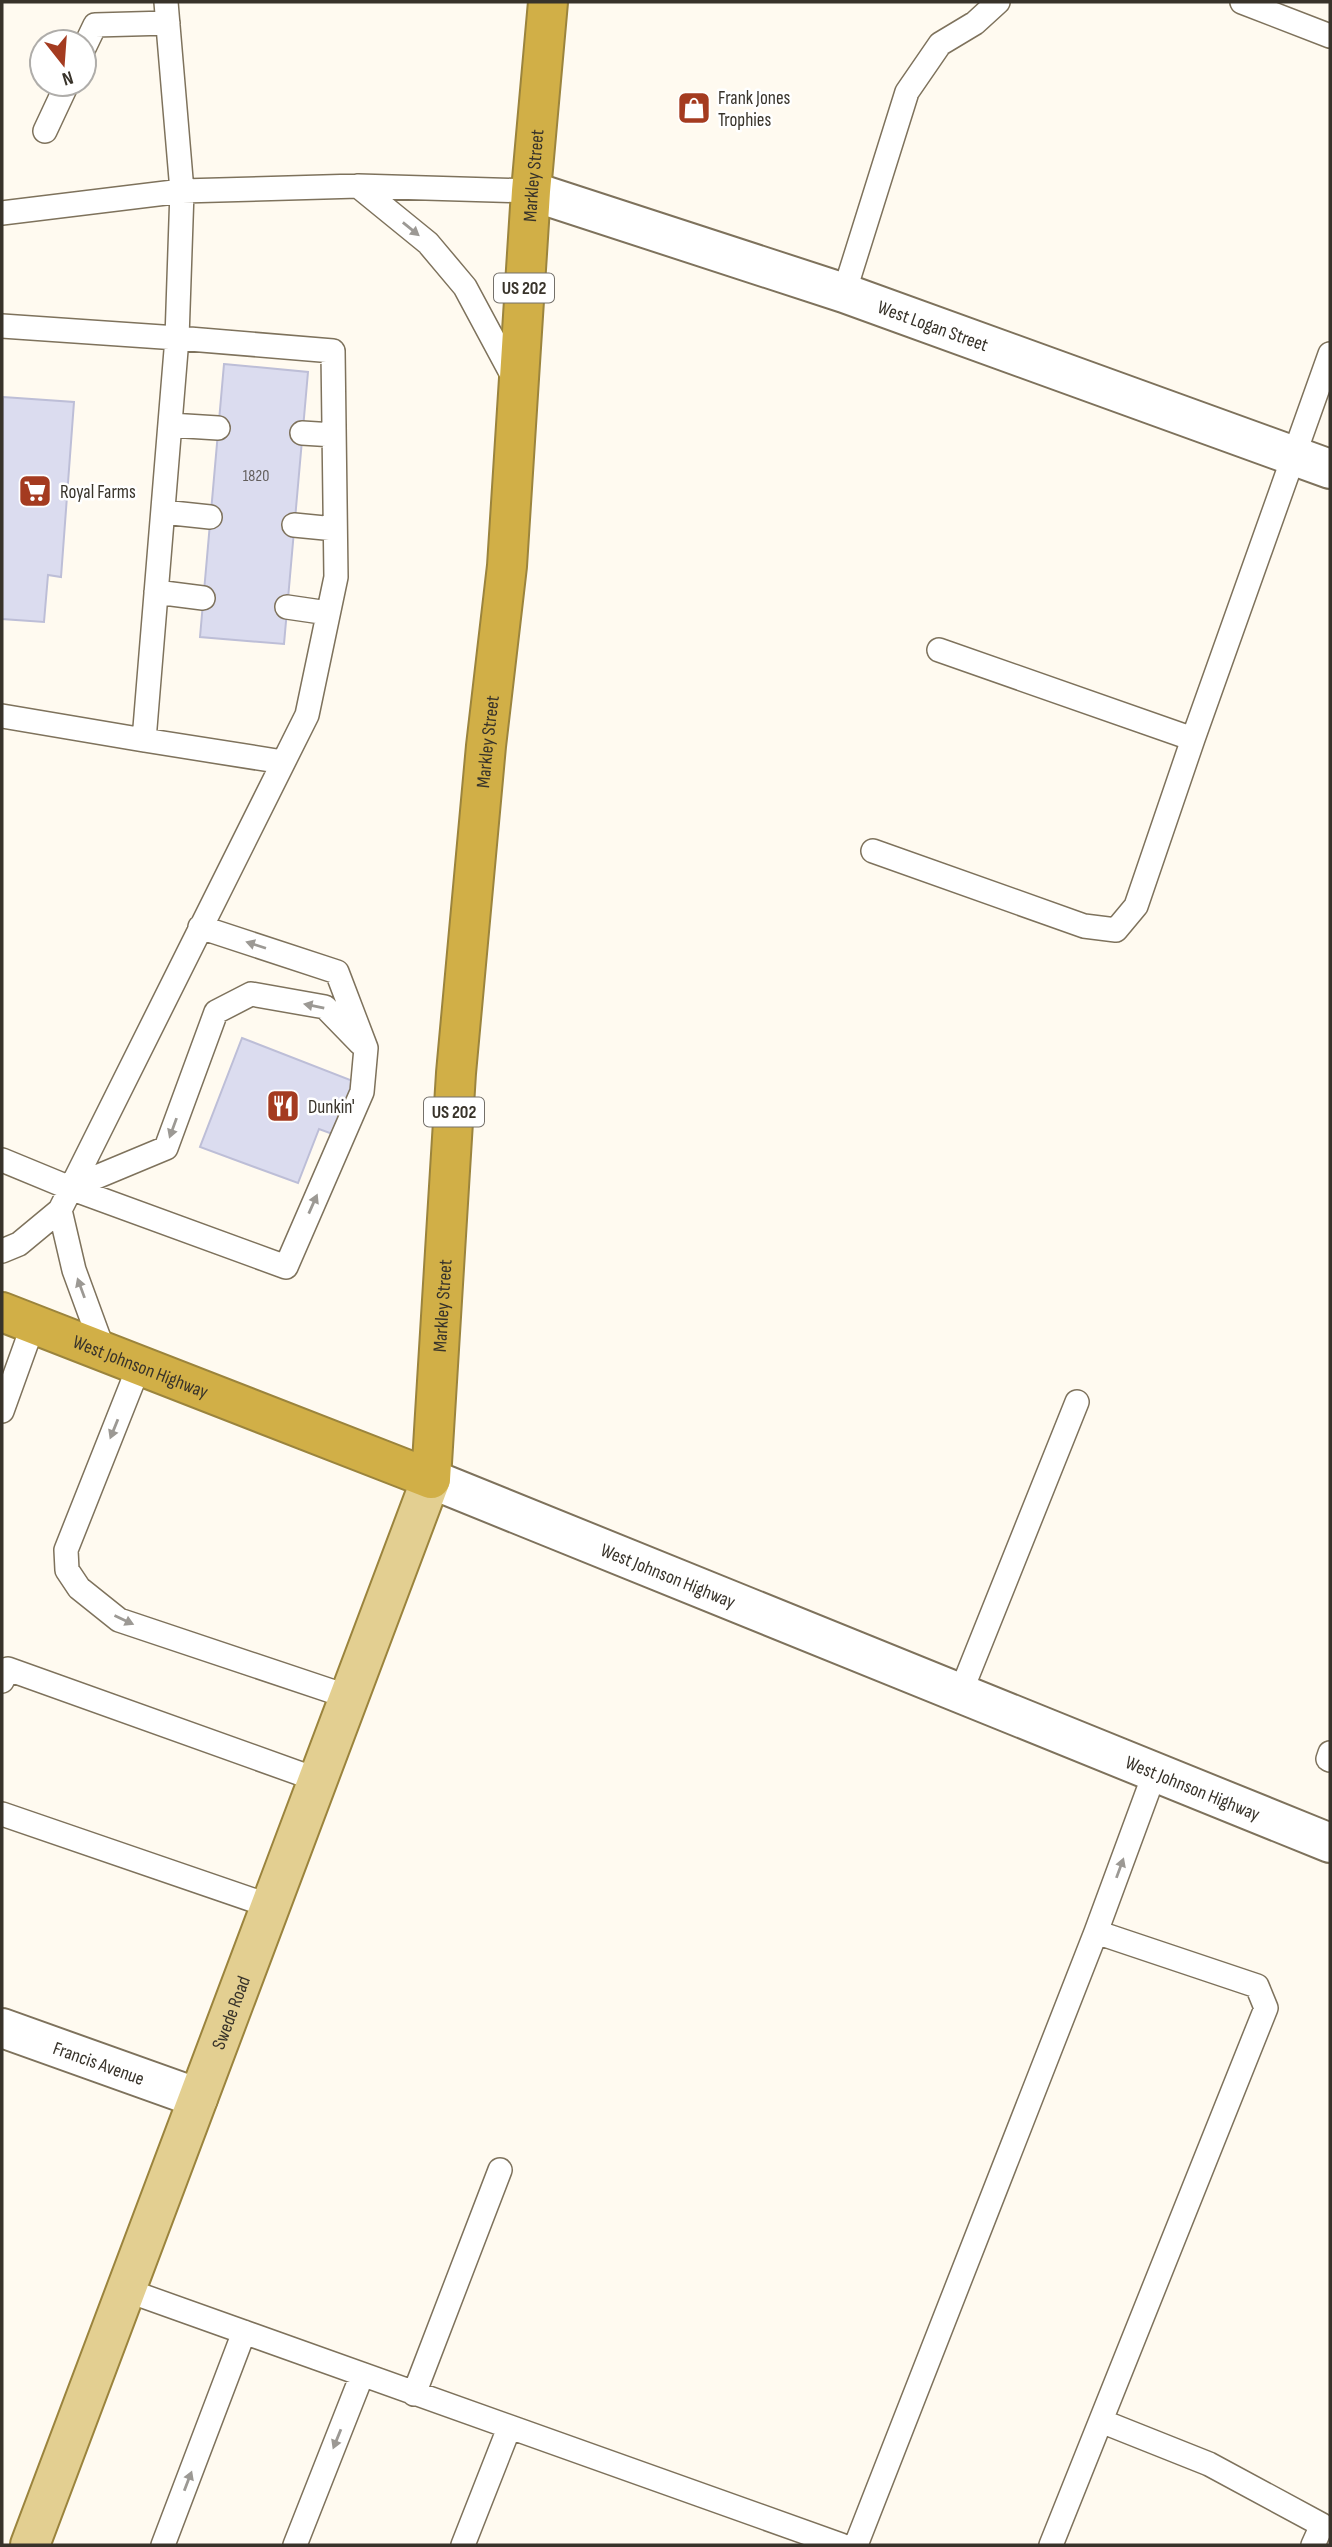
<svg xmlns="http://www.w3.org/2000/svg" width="1332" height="2547" viewBox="0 0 1332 2547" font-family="'Sofia Sans Condensed',sans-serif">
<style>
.building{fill:#dbdcef;stroke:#bdbed7;stroke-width:2}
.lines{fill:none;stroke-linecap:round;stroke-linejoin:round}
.lane-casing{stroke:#7e725c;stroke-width:26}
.street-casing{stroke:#7e725c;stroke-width:42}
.secondary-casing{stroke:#7e725c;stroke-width:42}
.primary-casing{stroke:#9b843d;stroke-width:42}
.highway-casing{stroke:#9b843d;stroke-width:42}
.lane{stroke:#fff;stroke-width:23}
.street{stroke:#fff;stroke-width:38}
.secondary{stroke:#fff;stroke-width:38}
.primary{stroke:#e3cf91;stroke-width:38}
.highway{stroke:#d1af47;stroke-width:38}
.oneway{fill:#9c9994}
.labels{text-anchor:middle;stroke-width:5;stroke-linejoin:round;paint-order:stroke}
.number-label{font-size:16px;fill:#615d5b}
.shield{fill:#fff;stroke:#74706a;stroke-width:2}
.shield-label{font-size:18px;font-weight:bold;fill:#38332a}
.poi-label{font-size:19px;fill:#38332a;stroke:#fff;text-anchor:start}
.street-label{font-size:19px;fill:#38332a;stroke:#fff}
</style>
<rect width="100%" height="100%" fill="#fffaf0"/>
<!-- building -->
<path class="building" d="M224,364L308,372L284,644L200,637Z
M3,397L74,402L61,577L48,575L44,622L2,619Z
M242,1038L358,1083L338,1136L319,1129L298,1183L200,1147Z"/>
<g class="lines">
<defs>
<path id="lane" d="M1242,2L1330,36
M84,48L95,25L168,23
M45,131L67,84
M358,186L428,243L465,287L516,382
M2,213L182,191L358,186L531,191
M844,293L907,92L940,44L975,23L998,2
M2,326L177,338L144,740L283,762
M170,425L218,428
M302,433L334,435
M163,512L210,517
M294,525L335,529
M156,592L203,598
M287,607L328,613
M939,650L1193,739
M2,716L144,740
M873,851L1084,926L1116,930L1136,906L1193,739L1330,354
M2,1160L70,1188L286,1267L362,1092L366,1048L337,972L200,927
M70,1188L166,1148L216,1012L251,994L325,1007L360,1043
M60,1210L74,1270L104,1352
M2,1251L19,1244L60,1210L307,715L336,577L333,351L177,338L182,191L166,2
M139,1366L66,1550L67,1570L79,1588L119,1620L349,1697
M2,1411L33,1325
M2,1681L8,1669L318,1780
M960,1694L1077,1402
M1330,1753L1328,1759L1330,1760
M2,1814L270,1906
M126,2290L841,2545
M414,2394L500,2170
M1101,2421L1209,2464L1322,2525L1313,2545
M163,2545L244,2332
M295,2545L362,2375
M463,2545L509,2428
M856,2545L1096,1932L1155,1772
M1051,2545L1266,2008L1257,1986L1096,1932"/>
<g id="street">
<path id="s1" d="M531,191L844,293L1330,469"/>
<path id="s2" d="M2,2028L198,2098"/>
</g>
<g id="secondary">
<path id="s3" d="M431,1479L1330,1843"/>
</g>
<g id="primary">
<path id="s4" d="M30,2545L431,1479"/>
</g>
<g id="highway">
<path id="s5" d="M2,1312L431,1479L456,1073L486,746L507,566L531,191L548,2"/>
</g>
</defs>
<!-- lane casing -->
<use href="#lane" class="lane-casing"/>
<!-- street casing -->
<use href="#street" class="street-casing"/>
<!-- secondary casing -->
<use href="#secondary" class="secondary-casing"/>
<!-- primary casing -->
<use href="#primary" class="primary-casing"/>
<!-- highway casing -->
<use href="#highway" class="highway-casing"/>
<!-- lane -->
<use href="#lane" class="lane"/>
<!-- street -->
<use href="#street" class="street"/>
<!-- secondary -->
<use href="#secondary" class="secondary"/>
<!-- primary -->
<use href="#primary" class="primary"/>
<!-- highway -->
<use href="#highway" class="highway"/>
</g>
<!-- one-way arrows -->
<defs><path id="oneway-solid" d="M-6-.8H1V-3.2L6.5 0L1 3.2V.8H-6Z" transform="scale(1.75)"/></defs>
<g class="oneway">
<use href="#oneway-solid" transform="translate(411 229) rotate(39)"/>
<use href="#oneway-solid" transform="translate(256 945) rotate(-162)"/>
<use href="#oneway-solid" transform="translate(314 1006) rotate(-168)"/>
<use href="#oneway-solid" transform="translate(173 1128) rotate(110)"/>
<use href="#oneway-solid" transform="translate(313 1204) rotate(-66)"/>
<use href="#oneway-solid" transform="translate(81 1288) rotate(-110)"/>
<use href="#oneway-solid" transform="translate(114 1429) rotate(112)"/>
<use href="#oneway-solid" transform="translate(124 1620) rotate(25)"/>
<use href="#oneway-solid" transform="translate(1120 1868) rotate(-70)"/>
<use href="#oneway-solid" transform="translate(337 2439) rotate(112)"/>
<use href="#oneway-solid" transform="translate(188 2481) rotate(-69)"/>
</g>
<!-- icons -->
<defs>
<symbol id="shop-square" viewBox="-11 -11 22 22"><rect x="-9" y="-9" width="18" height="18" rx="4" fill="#a43b20" stroke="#fff"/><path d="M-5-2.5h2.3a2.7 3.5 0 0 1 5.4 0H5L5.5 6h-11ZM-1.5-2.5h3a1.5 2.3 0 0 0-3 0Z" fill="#fff"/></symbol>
<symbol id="supermarket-square" viewBox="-11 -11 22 22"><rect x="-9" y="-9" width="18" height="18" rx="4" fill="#a43b20" stroke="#fff"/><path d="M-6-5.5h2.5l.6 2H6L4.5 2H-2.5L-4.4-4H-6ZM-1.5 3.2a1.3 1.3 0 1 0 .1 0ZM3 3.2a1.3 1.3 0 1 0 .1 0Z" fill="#fff"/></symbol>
<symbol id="restaurant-square" viewBox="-11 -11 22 22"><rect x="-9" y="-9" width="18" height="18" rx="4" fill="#a43b20" stroke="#fff"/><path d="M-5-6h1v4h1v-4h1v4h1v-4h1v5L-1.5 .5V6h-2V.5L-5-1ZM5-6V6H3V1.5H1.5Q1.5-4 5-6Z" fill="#fff"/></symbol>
</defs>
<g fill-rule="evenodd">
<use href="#shop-square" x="675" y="89" width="38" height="38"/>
<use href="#supermarket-square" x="16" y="472" width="38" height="38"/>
<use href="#restaurant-square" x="264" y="1087" width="38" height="38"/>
</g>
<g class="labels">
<!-- number labels -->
<g class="number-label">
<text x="256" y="481">1820</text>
</g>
<!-- shield labels -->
<g class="shield">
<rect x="494" y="273.5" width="60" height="29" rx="5"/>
<rect x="424" y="1097.5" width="60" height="29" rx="5"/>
</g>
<g class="shield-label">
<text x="524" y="294">US 202</text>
<text x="454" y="1118">US 202</text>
</g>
<!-- poi labels -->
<g class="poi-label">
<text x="718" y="104">Frank Jones<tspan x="718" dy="22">Trophies</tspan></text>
<text x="60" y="498">Royal Farms</text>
<text x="308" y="1113">Dunkin'</text>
</g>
<!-- street labels -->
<g class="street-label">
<text dy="7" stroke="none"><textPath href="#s5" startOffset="1768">Markley Street</textPath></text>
<text dy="7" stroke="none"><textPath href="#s1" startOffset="424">West Logan Street</textPath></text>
<text dy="7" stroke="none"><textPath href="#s5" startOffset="1200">Markley Street</textPath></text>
<text dy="7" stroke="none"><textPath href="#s5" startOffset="634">Markley Street</textPath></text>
<text dy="7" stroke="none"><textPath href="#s5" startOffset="149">West Johnson Highway</textPath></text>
<text dy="7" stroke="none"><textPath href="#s3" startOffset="256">West Johnson Highway</textPath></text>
<text dy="7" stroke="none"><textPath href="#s3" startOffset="822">West Johnson Highway</textPath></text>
<text dy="7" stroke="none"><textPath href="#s4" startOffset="569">Swede Road</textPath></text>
<text dy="7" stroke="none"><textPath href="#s2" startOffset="103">Francis Avenue</textPath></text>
</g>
</g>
<!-- border -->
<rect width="1332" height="2547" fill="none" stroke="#38332a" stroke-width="7"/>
<!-- north arrow -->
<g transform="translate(63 63) rotate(163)"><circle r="33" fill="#ffffff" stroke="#afadaa" stroke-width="2"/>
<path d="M0-5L12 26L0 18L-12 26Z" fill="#a43b20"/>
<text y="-10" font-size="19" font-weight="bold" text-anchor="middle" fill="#38332a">N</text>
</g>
</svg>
